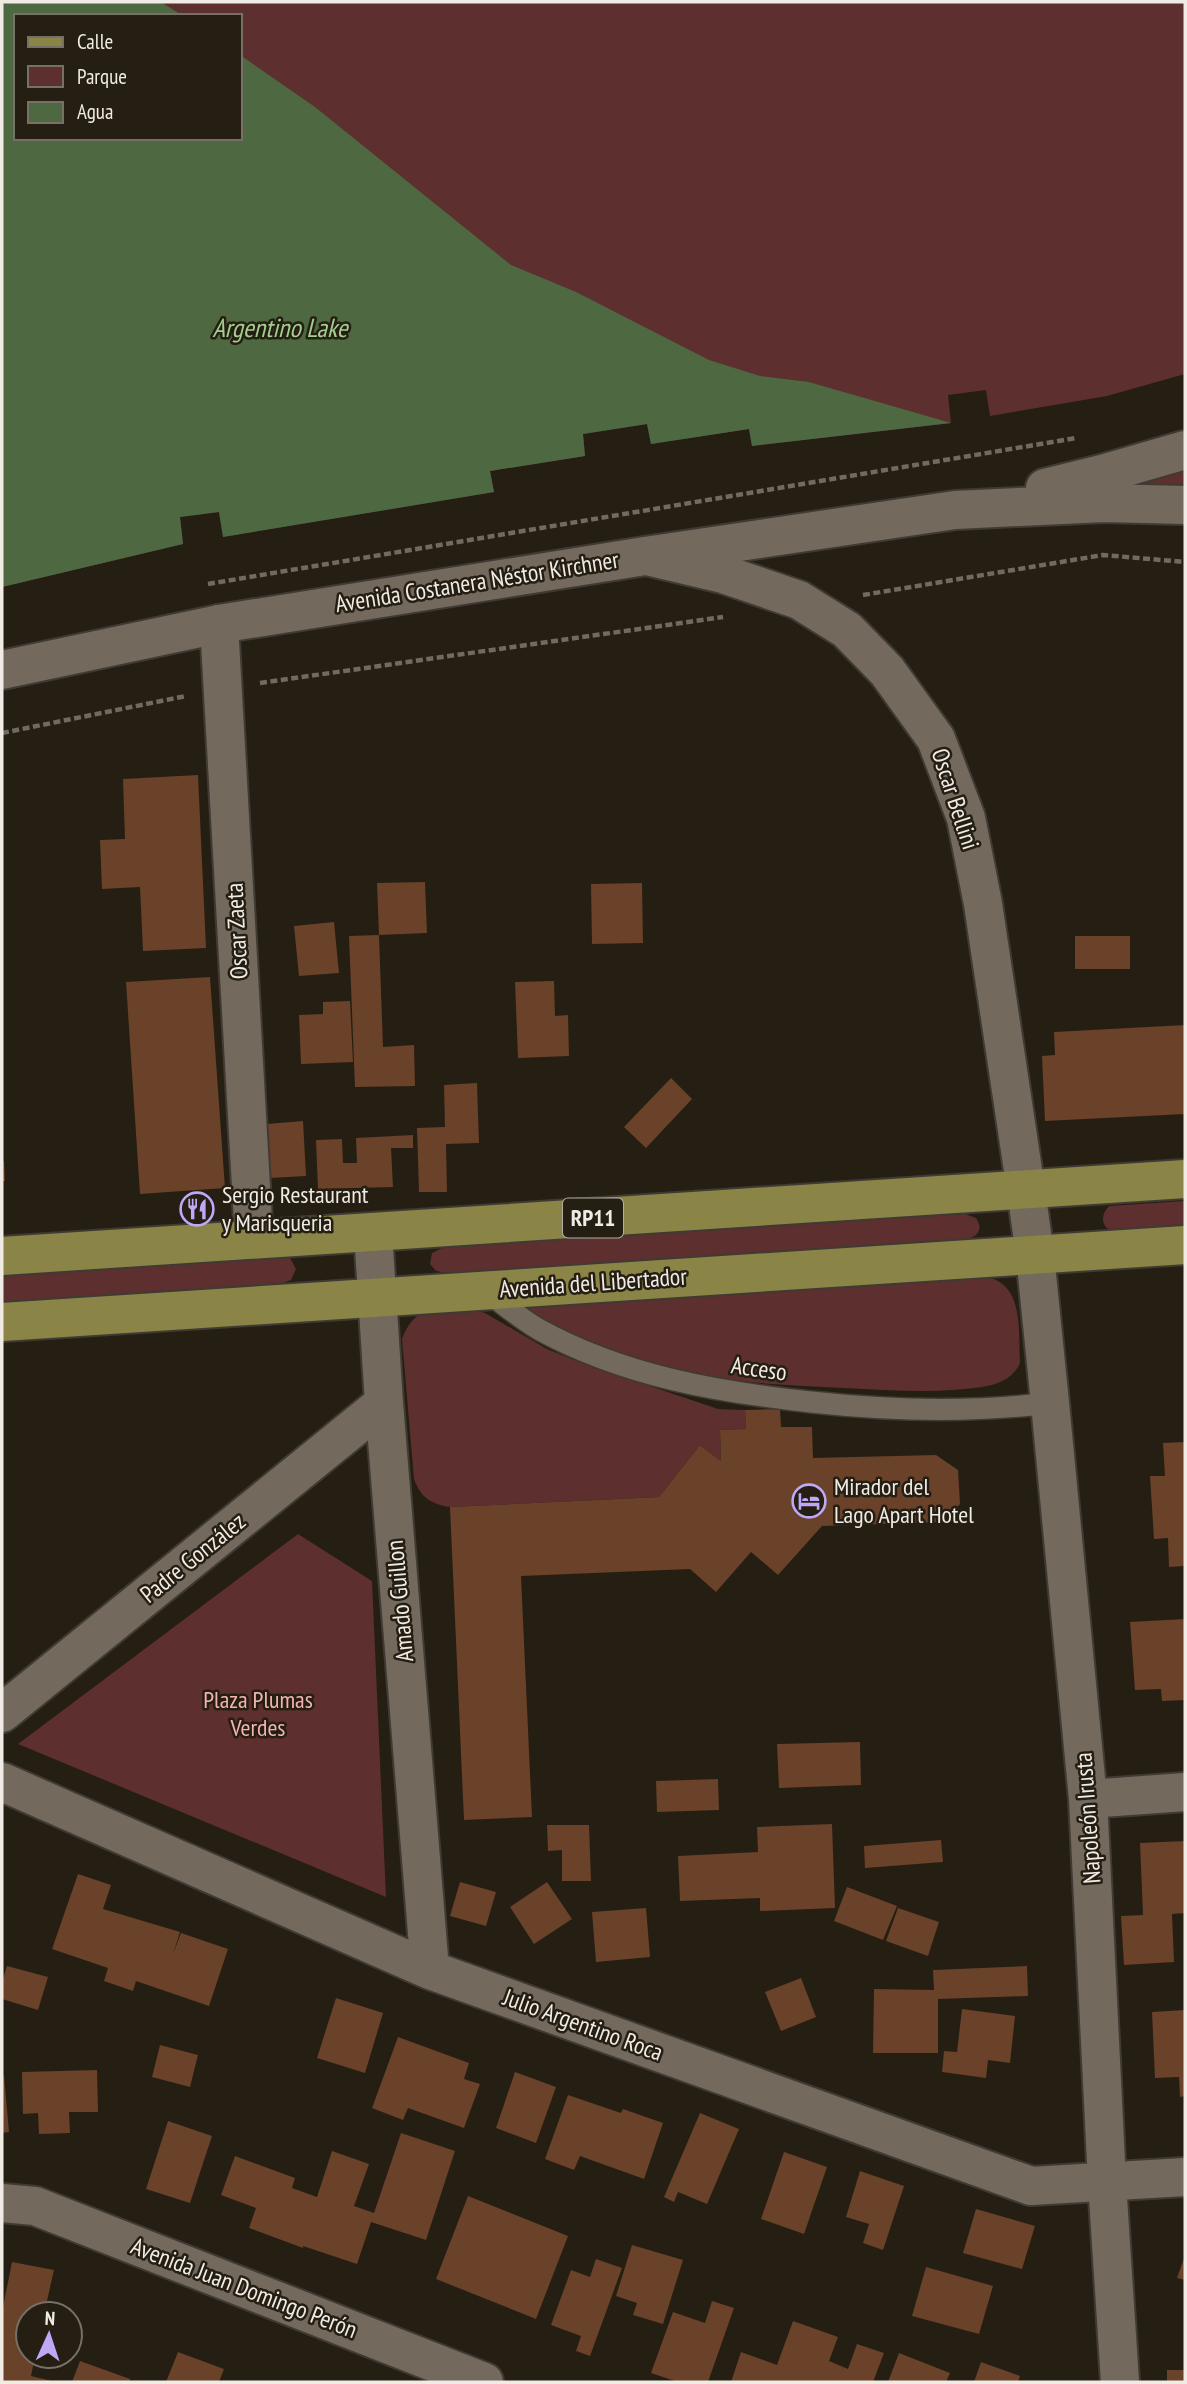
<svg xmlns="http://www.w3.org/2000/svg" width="1187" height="2384" viewBox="0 0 1187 2384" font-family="'PT Sans Narrow',sans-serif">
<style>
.green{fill:#5d2f2e;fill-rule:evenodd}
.water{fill:#4e6842}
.building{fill:#6a4129}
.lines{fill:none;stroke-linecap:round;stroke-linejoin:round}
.service-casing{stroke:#403a34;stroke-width:24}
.minor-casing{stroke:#403a34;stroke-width:42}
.tertiary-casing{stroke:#403a34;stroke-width:42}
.primary-casing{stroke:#403a34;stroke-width:42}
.path{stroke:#706a60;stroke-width:4.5;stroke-dasharray:7 3.5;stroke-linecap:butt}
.service{stroke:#736a5d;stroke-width:21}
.minor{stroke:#736a5d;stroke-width:38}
.tertiary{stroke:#736a5d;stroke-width:38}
.primary{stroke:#8a8546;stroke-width:38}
.labels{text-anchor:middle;stroke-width:5;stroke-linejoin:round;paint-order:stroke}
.shield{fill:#251e13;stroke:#b3aea5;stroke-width:2}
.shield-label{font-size:23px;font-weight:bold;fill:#f0ebe4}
.street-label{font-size:24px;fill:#f0ebe4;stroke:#251e13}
.poi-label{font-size:24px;fill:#f0ebe4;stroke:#251e13;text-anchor:start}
.park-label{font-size:24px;fill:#f5b2af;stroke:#251e13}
.water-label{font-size:26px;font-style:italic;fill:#a2ce8f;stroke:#251e13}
</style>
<rect width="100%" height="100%" fill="#251e13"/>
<!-- green -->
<path class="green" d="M2,2H1185V374L1107,396L990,416L986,390L948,395L951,423L752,446L749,429L651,444L647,424L583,434L585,456L490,471L494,492L223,537L219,512L180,517L183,544L2,587ZM16,16H240V138H16Z
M1185,464V491L1100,490Z
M1185,1201V1226L1112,1231C1100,1226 1101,1214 1109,1206Z
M965,1214L976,1218C983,1228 979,1236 968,1239L447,1273L436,1271L430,1264L432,1253L444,1247Z
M282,1256L290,1258L296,1269L291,1280L283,1283L2,1303V1275Z
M986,1277C1025,1284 1018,1332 1020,1363C1014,1378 998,1385 982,1387C937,1394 889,1390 844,1388C778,1385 712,1382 648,1364C605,1351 565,1332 526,1312L533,1305Z
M465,1307L485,1313L547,1349L582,1363L718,1409L745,1410L746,1429L720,1430L721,1461L700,1445L659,1497L450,1507C431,1504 421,1498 414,1479L402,1339C415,1305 434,1309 465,1307Z
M298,1534L372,1581L386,1897L18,1744Z"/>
<!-- water -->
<path class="water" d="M2,2H161L183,16H16V138H240V55L315,107L511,265L576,292L709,360L760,376L809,382L951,423L752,446L749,429L651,444L647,424L583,434L585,456L490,471L494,492L223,537L219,512L180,517L183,544L2,587Z"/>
<!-- building -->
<path class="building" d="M198,775L206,948L143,951L140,887L102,889L100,840L125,839L123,779Z
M425,882L427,933L379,935L377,883Z
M642,883L643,943L592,944L591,884Z
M334,922L339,973L299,976L294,926Z
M379,935L383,1047L414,1045L415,1086L355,1087L349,936Z
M1075,936H1130V969H1075Z
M210,977L225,1188L140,1194L126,982Z
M554,981L555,1016L568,1015L569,1056L518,1058L515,982Z
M350,1001L353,1062L301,1064L299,1015L323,1014V1002Z
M1185,1025V1114L1045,1121L1042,1056L1055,1055L1054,1032Z
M671,1078L692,1099L646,1148L624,1127Z
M477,1083L479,1143L446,1144L447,1192H419L417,1128L445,1127L444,1085Z
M303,1121L306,1176L270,1178L267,1124Z
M413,1135V1148H391L393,1187L318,1189L316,1140L342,1139L343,1163H357L356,1138Z
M2,1161H4L5,1181H2Z
M780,1409L781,1427H812L813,1458L936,1455L958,1470L960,1504L942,1522L822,1526L778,1575L751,1552L716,1592L690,1569L521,1576L532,1817L464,1820L450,1507L659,1497L700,1445L721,1461L720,1430L746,1429L745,1410Z
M1185,1442V1566L1169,1567L1168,1538L1154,1539L1150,1476H1165L1163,1443Z
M1185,1619V1700L1162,1701L1161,1689L1135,1690L1130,1622Z
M860,1742L861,1785L779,1788L777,1744Z
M718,1779L719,1810L657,1812L656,1781Z
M832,1824L835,1908L760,1911V1898L680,1901L678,1856L758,1852L757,1827Z
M547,1825H589L591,1881H562V1850L548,1851Z
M941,1840L943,1862L865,1868L864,1846Z
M1185,1841V1913L1172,1914L1174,1962L1124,1965L1121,1916L1143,1915L1140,1843Z
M78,1874L111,1885L103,1909L180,1932L173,1954L181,1933L228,1949L209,2006L136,1981L133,1991L104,1981L108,1968L52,1949Z
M460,1882L496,1892L486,1926L450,1916Z
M547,1882L572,1919L534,1944L510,1907Z
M847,1887L897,1906L883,1940L834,1921Z
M646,1908L650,1957L596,1962L592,1912Z
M898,1908L939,1922L928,1956L886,1941Z
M7,1966L48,1977L38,2010L2,1999V1982Z
M1027,1966L1028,1996L938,1999V2053H873L874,1989L934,1990L933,1970Z
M801,1978L816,2017L781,2031L765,1992Z
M336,1998L383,2013L365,2073L317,2058Z
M962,2009L1015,2016L1010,2063L988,2060L986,2078L942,2072L944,2051L957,2052Z
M1185,2010V2096L1180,2097L1179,2077L1155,2078L1152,2012Z
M398,2037L469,2063L464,2079L480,2084L464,2128L408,2108L403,2120L372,2108Z
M160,2045L198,2055L190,2087L152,2077Z
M97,2070L98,2112H69L70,2133L39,2134L38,2113L23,2114L22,2072Z
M515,2072L556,2087L536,2143L496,2128Z
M2,2076H4L9,2132L2,2133Z
M568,2095L621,2113L623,2109L663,2123L644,2179L580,2156L574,2170L545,2159Z
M700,2113L739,2129L707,2204L678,2192L674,2202L664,2197Z
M168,2121L212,2136L190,2203L146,2189Z
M401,2133L455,2151L426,2240L371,2222L357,2264L303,2246V2248L249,2228L256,2208L221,2195L235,2156L295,2178L292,2188L317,2197L332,2151L369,2164L354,2206L374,2213Z
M784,2152L827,2167L804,2234L761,2219Z
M860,2171L904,2186L883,2250L863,2243L869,2224L846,2217Z
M468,2196L568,2236L536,2319L436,2279Z
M976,2209L1035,2226L1022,2269L963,2253Z
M632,2245L683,2260L663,2324L633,2315L637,2303L616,2296Z
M1185,2255V2280L1177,2278Z
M596,2259L622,2268L590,2356L576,2351L581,2336L551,2325L571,2270L590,2277Z
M12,2262L54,2270L44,2314H28V2356H35L31,2376L56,2382H2V2312Z
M926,2267L993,2286L979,2334L912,2316Z
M712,2301L734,2308L708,2382H678L651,2373L673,2312L705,2323Z
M793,2321L838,2337L829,2361L848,2369L857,2344L884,2353L873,2382H731L741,2352L777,2365Z
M178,2352L224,2369L219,2382H166Z
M899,2353L950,2373L946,2382H888Z
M80,2361L130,2379L129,2382H72Z
M981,2362L1020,2376L1018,2382H974Z
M1167,2370H1185V2382H1167Z"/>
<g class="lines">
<defs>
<path id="service" d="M488,1293C505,1305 522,1320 540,1330C624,1376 718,1392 811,1402C893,1411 969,1413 1050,1403"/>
<path id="minor" d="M647,556L723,574L799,600L847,630L887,671L936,739L966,818L983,904L1026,1190L1035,1255L1050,1403L1088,1799L1107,2182L1120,2382
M219,624L254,1239
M373,1232L384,1403L430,1970
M2,1713L384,1403
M2,1782L430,1970L1031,2186L1185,2177
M1088,1799L1185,1792"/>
<path id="tertiary" d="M1045,488L1102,474L1185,450
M2,670L219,624L645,556L955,510L1104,503L1185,505
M2,2203L35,2206L484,2382"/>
<path id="primary" d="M2,1256L1185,1179
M2,1322L1185,1245"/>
</defs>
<!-- service casing -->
<use href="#service" class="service-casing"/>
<!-- minor casing -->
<use href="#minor" class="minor-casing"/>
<!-- tertiary casing -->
<use href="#tertiary" class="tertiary-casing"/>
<!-- primary casing -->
<use href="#primary" class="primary-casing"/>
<!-- path -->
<path class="path" d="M208,584L1076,438
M863,595L1103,555L1185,562
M260,683L723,617
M2,733L186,696"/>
<!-- service -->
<use href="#service" class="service"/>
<!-- minor -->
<use href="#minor" class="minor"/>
<!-- tertiary -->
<use href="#tertiary" class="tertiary"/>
<!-- primary -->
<use href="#primary" class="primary"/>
</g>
<!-- icons -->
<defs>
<symbol id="restaurant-ring" viewBox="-11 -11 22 22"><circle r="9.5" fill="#251e13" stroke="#bda9f5" stroke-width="1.5"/><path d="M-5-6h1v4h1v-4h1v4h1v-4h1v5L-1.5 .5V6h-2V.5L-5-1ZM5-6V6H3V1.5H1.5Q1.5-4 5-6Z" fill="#bda9f5"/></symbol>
<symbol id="hotel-ring" viewBox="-11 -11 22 22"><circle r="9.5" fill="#251e13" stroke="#bda9f5" stroke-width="1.5"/><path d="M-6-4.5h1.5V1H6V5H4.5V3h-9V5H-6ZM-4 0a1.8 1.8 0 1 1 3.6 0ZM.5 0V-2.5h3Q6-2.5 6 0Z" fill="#bda9f5"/></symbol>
</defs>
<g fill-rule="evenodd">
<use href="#restaurant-ring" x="178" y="1190" width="38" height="38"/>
<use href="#hotel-ring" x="790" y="1482" width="38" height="38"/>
</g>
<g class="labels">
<!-- shield labels -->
<rect class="shield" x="563" y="1198.5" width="60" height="39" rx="5"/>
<g class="shield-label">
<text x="593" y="1226">RP11</text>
</g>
<!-- street labels -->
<g class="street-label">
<text transform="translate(477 582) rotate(-9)" y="8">Avenida Costanera Néstor Kirchner</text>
<text transform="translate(955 799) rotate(72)" y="8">Oscar Bellini</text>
<text transform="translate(237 931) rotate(-93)" y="8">Oscar Zaeta</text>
<text transform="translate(593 1283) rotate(-4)" y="8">Avenida del Libertador</text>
<text transform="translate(759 1369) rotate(8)" y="8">Acceso</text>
<text transform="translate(193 1558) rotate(-39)" y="8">Padre González</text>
<text transform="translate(400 1601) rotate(-95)" y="8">Amado Guillon</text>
<text transform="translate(1088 1818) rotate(-94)" y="8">Napoleón Irusta</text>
<text transform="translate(583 2025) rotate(20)" y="8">Julio Argentino Roca</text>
<text transform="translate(244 2288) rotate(21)" y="8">Avenida Juan Domingo Perón</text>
</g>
<!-- poi labels -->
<g class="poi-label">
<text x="222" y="1203">Sergio Restaurant<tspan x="222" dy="28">y Marisqueria</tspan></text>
<text x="834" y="1495">Mirador del<tspan x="834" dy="28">Lago Apart Hotel</tspan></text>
</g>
<!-- park labels -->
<g class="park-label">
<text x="258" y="1708">Plaza Plumas<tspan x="258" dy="28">Verdes</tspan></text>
</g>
<!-- water labels -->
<g class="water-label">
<text x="280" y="337">Argentino Lake</text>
</g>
</g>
<!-- border -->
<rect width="1187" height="2384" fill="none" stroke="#f0ebe4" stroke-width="7"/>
<!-- legend -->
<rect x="14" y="14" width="228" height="126" fill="#251e13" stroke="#767067" stroke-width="2"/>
<rect x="28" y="37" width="35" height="10" fill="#8a8546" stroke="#767067" stroke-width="2"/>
<text x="77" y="49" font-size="21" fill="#f0ebe4">Calle</text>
<rect x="28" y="66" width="35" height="21" fill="#5d2f2e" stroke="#767067" stroke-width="2"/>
<text x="77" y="84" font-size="21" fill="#f0ebe4">Parque</text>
<rect x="28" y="102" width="35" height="21" fill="#4e6842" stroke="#767067" stroke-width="2"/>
<text x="77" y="119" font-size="21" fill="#f0ebe4">Agua</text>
<!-- north arrow -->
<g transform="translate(49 2335) rotate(3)"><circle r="33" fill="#251e13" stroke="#767067" stroke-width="2"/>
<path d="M0-5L12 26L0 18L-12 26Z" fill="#bda9f5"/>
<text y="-10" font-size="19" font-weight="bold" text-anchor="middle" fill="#f0ebe4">N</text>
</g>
</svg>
